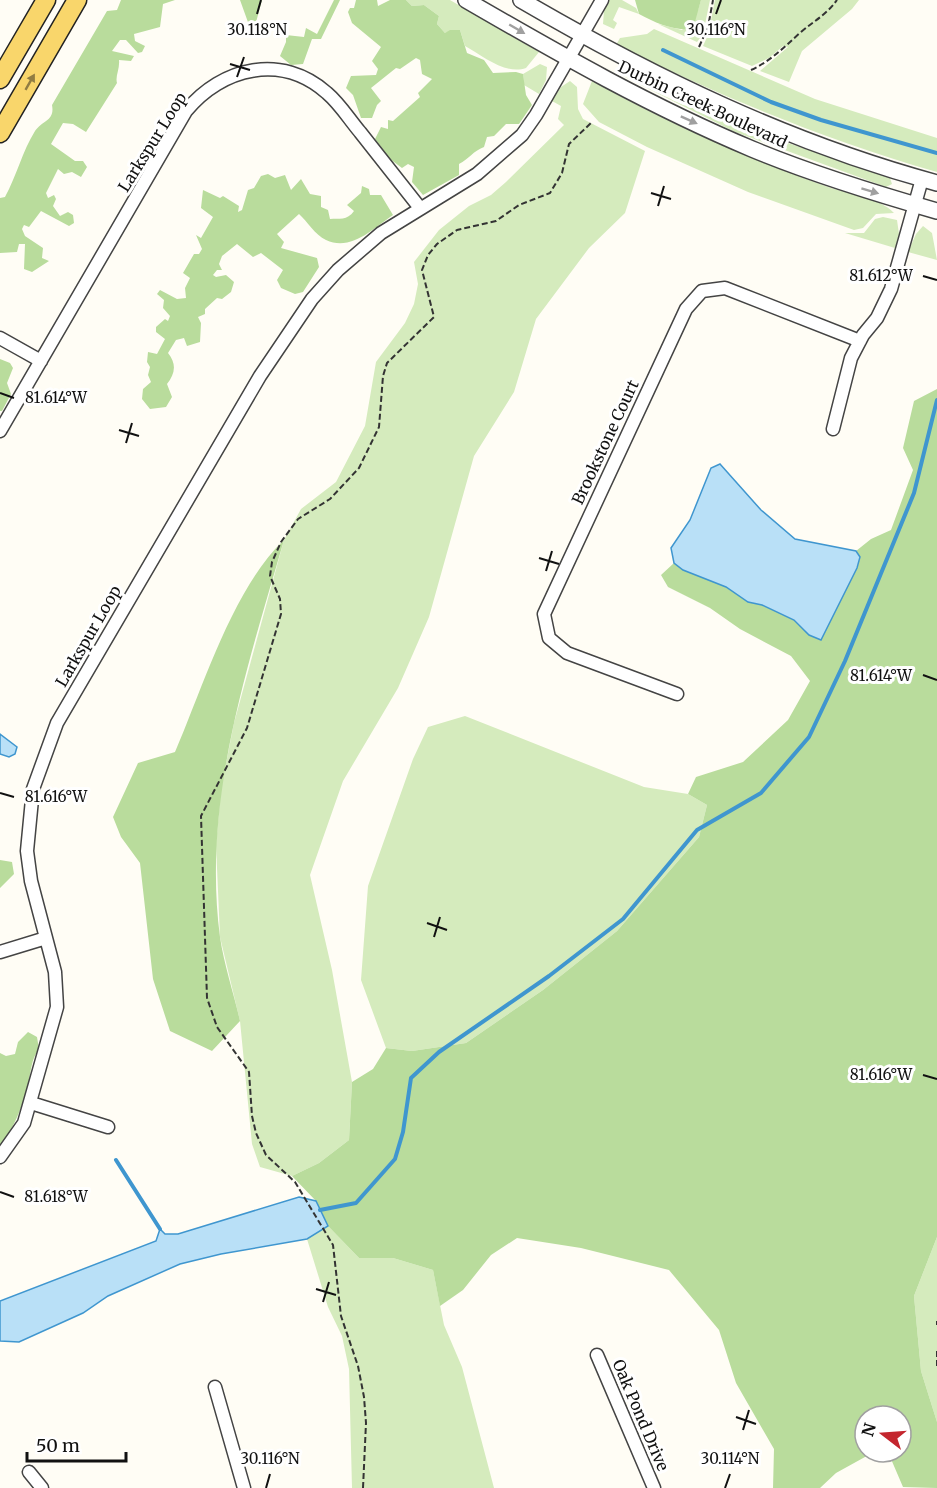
<svg xmlns="http://www.w3.org/2000/svg" width="937" height="1488" viewBox="0 0 937 1488" font-family="Merriweather,serif">
<style>
.green{fill:#d5ebbd}
.forest{fill:#b9dc9c}
.water{fill:#b9e0f7;stroke:#3f96cf;stroke-width:1.5}
.lines{fill:none;stroke-linecap:round;stroke-linejoin:round}
.stream{stroke:#3f96cf;stroke-width:4}
.minor-casing{stroke:#444;stroke-width:15}
.tertiary-casing{stroke:#444;stroke-width:18}
.primary-casing{stroke:#222;stroke-width:21}
.path{stroke:#333;stroke-width:2;stroke-dasharray:6 3;stroke-linecap:butt}
.minor{stroke:#fff;stroke-width:12}
.tertiary{stroke:#fff;stroke-width:15}
.primary{stroke:#f9d66b;stroke-width:18}
.oneway{fill:#a0a0a0}
.oneway2{fill:#917d42}
.ticks{fill:none;stroke:#111;stroke-width:2}
.labels{text-anchor:middle;stroke-width:6;stroke-linejoin:round;paint-order:stroke}
.street-label{font-size:16px;fill:#111;stroke:#fff}
.ticks-label{font-size:15px;text-anchor:middle;fill:#111;stroke:#fff;stroke-width:6;stroke-linejoin:round;paint-order:stroke}
</style>
<rect width="100%" height="100%" fill="#fffdf5"/>
<!-- green -->
<path class="green" d="M406,0H450L539,52L526,68C505,75 483,56 465,46L460,30L445,33L437,24L439,16L424,5L412,6Z
M609,0H622L636,8L639,14L619,7L613,20L617,23L614,29L603,24L604,11Z
M701,0H710L703,34L697,42L658,24L682,30L698,10Z
M715,0H859L852,9L802,51L789,82L760,71L788,47L783,46L769,58L752,66L703,46L708,35Z
M654,29L815,99L937,138V172C825,140 720,96 616,45L620,38L647,34Z
M540,64L547,67L546,80L539,94L524,85L523,74Z
M603,66L683,105L719,114L788,143L890,178L892,184L886,187L735,132Z
M570,81L577,87L578,109L583,119L645,151L625,213L589,248L536,319L514,392L474,456L429,617L398,688L343,781L310,875L332,970L352,1082L349,1140L319,1163L292,1176L260,1167L252,1144L240,1021L220,937L216,845L221,789L234,723L284,540L301,509L336,482L365,426L376,362L405,323L414,304L418,284L414,262L439,230L469,206L491,195L506,182L564,125L558,119L561,106L552,101L561,87Z
M592,81C668,123 749,159 831,188C850,194 880,198 894,213L876,214L863,228L854,230L748,192L647,147L599,122L583,104Z
M883,217L897,220L899,234L895,248L845,233H864L875,219Z
M923,226L932,233L937,260L908,252L916,234Z
M465,716L644,787L688,794L707,805L699,837L617,931L543,990L466,1043L412,1051L386,1048L361,980L368,886L413,759L428,727Z
M328,1226L359,1258H393L433,1270L444,1325L462,1367L494,1488H352L349,1369L342,1336L328,1307L307,1239Z
M937,1237V1422L921,1371L914,1296Z"/>
<!-- forest -->
<path class="forest" d="M121,0H175L163,4L160,27L134,34L135,41L145,46L142,52L138,53L126,40H120L112,51L134,56L131,61L119,60C120,69 115,76 117,83L86,132L73,124L63,123L51,144L75,161H83L87,167L81,177L72,172L64,174L58,169L46,193L48,198L54,195L56,199L53,206L60,216L68,212L73,215L74,223L69,226L41,211L29,227L24,225L22,229L25,236L43,248L42,258L49,261L32,272L24,269L25,244H19L17,252L0,253V198L5,197C17,175 22,152 35,131C43,120 55,121 52,105L107,11L117,10Z
M240,0H262L255,26L249,25Z
M334,0H340L321,39H312L303,64L291,65L280,56L286,42V35L304,37L306,28L317,34Z
M356,0H377L378,6L390,0H406L412,6L424,5L439,16L437,24L445,33L450,30H460L467,53L484,60L493,73L516,72L523,74L526,95L532,105L519,124H506L494,136L487,137L484,147C473,151 469,159 459,164V175L423,195L412,182L414,167L408,164L402,168L390,159L375,139L381,127L388,129V120L393,121L420,97L418,93L432,79L422,74L420,60L416,58L400,69L396,68L371,88L381,101L377,105L372,118H361L353,95L346,88L351,76L376,75L378,69L372,61L381,47L352,23L348,12L350,8H354Z
M635,0H701L693,29C673,31 656,23 639,14Z
M268,174L275,178L285,175L291,190L301,179L310,194L321,196V207L328,210L330,219C339,218 347,221 354,211L347,205L361,193L362,186L369,189L370,195H381L393,215C374,228 351,252 326,240C315,235 307,221 299,214L277,234L284,242L281,248L317,258L319,267L303,292L295,294L281,288L277,280L283,270L261,253L253,257L237,244L222,256L219,264L222,270H217L213,275L216,277L226,275L234,282L231,292L222,299L217,298L205,309V314L198,317L201,323L200,342L187,346L184,338L176,340L168,353C177,364 175,374 167,384L172,397L166,407L150,409L142,399L143,389L151,382L148,375L150,367L147,362L148,352L157,354L165,339L156,332V327L165,319L168,321L170,316L163,308L164,300L157,294L160,290L177,299L186,298L185,288L190,278L183,273L194,254H199L202,249L196,235L201,238L213,217L201,208L203,190L220,198L223,196L239,206L238,212L242,210L248,190L254,188L261,176Z
M0,359L10,363L13,368L7,383L11,394L2,411H0Z
M937,389V1237L914,1296L921,1371L937,1422V1488L903,1487L888,1452H901V1416H865V1452H874L836,1473L820,1488H773L774,1449L736,1383L719,1330L669,1270L581,1248L517,1238L491,1255L463,1290L440,1306L433,1270L393,1258H359L328,1226L316,1201L292,1176L319,1163L349,1140L352,1082L373,1069L386,1048L412,1051L466,1043L543,990L617,931L699,837L707,805L688,794L696,777L743,762L788,720L810,681L791,656L740,629L710,608L668,587L661,575L674,563L683,570L726,587L748,602L762,605L794,620L809,635L821,640L858,565L860,557L856,551L871,539L891,530L913,470L903,448L914,401Z
M284,540C247,668 202,801 220,937C224,965 234,994 240,1021L212,1051L170,1031L153,979L140,863L121,837L113,817L138,763L175,752C203,687 233,588 284,540Z
M0,860L12,862L14,874L0,888Z
M28,1032L37,1037L39,1049C31,1059 31,1072 28,1085C22,1107 15,1127 0,1145V1053L6,1056L15,1054L18,1042Z"/>
<!-- water -->
<path class="water" d="M720,464L761,510L795,539L856,551L860,557L857,568L821,640L809,635L794,620L762,605L748,602L726,587L683,570L674,563L671,548L690,520L711,468Z
M0,734L17,747L15,754L9,757L0,754Z
M299,1197L316,1201L328,1226L307,1239L221,1254L180,1264L108,1296L83,1313L19,1342L0,1341V1301L156,1241L160,1229L165,1234H178Z"/>
<g class="lines">
<!-- stream -->
<path class="stream" d="M663,50L771,102L821,120L937,153
M116,1160L160,1229
M320,1210L356,1203L395,1159L403,1132L411,1078L439,1052L549,976L623,919L697,830L761,793L809,737L845,661L914,493L937,400"/>
<defs>
<path id="minor" d="M0,338L41,361
M833,429L851,358L863,335L877,318L891,289L922,179
M0,431L186,111C222,67 282,53 327,93C340,104 349,119 360,132C380,157 400,183 420,208
M677,694L567,653L549,638L544,614L686,309L702,291L725,288L860,341
M0,952L46,938
M31,1103L108,1127
M0,1157L24,1123L57,1007L55,972L31,881L27,851L33,789L57,723L260,376L312,299L338,270L381,233L477,174L522,135L536,115L602,0
M597,1355L654,1488
M215,1387L244,1488
M29,1472L42,1488"/>
<path id="tertiary" d="M466,0C559,54 652,107 752,149C812,174 874,193 937,211
M521,0C653,77 789,143 937,183"/>
<path id="primary" d="M0,79L46,0
M0,133L77,0"/>
</defs>
<!-- minor casing -->
<use href="#minor" class="minor-casing"/>
<!-- tertiary casing -->
<use href="#tertiary" class="tertiary-casing"/>
<!-- primary casing -->
<use href="#primary" class="primary-casing"/>
<!-- path -->
<path class="path" d="M699,47L708,27L713,0
M751,70C771,61 784,47 801,32C815,20 825,16 837,0
M937,1321V1325
M937,1351V1366
M363,1488L366,1423L364,1397L358,1366L341,1316L333,1245L295,1182L266,1155L256,1133L252,1116L249,1072L217,1027L207,998L201,816L247,728L281,614L280,599L270,576L272,562L281,542L298,519L330,499L359,468L379,427L383,376L387,363L434,317L422,270L428,255L437,244L457,230L496,221L519,205L550,193L562,173L569,144L592,122"/>
<!-- minor -->
<use href="#minor" class="minor"/>
<!-- tertiary -->
<use href="#tertiary" class="tertiary"/>
<!-- primary -->
<use href="#primary" class="primary"/>
</g>
<!-- one-way arrows -->
<defs><path id="oneway-solid" d="M-6-.8H1V-3.2L6.5 0L1 3.2V.8H-6Z" transform="scale(1.5)"/></defs>
<g class="oneway">
<use href="#oneway-solid" transform="translate(517 29) rotate(30)"/>
<use href="#oneway-solid" transform="translate(689 120) rotate(24)"/>
<use href="#oneway-solid" transform="translate(870 191) rotate(17)"/>
</g>
<use class="oneway2" href="#oneway-solid" transform="translate(30 82) rotate(-60)"/>
<!-- ticks -->
<path class="ticks" d="M257,14L261,0M716,14L721,0M230,64L250,70M237,77L244,57M651,193L671,199M658,206L664,186M923,276L937,280M0,393L14,398M119,430L139,436M126,443L132,423M539,558L559,564M546,571L552,551M923,675L937,680M0,793L14,797M427,923L447,930M434,937L440,917M923,1075L937,1079M0,1192L14,1197M316,1289L336,1295M323,1302L329,1282M736,1417L756,1424M743,1430L749,1410M266,1488L270,1474M725,1488L730,1474"/>
<g class="labels">
<!-- street labels -->
<g class="street-label">
<text transform="translate(703 104) rotate(25)" y="6">Durbin Creek Boulevard</text>
<text transform="translate(152 142) rotate(-58)" y="6">Larkspur Loop</text>
<text transform="translate(605 442) rotate(-65)" y="6">Brookstone Court</text>
<text transform="translate(88 636) rotate(-60)" y="6">Larkspur Loop</text>
<text transform="translate(641 1415) rotate(67)" y="6">Oak Pond Drive</text>
</g>
</g>
<g class="ticks-label">
<text x="257" y="35">30.118°N</text>
<text x="716" y="35">30.116°N</text>
<text x="881" y="281">81.612°W</text>
<text x="56" y="403">81.614°W</text>
<text x="881" y="681">81.614°W</text>
<text x="56" y="802">81.616°W</text>
<text x="881" y="1080">81.616°W</text>
<text x="56" y="1202">81.618°W</text>
<text x="270" y="1464">30.116°N</text>
<text x="730" y="1464">30.114°N</text>
</g>
<!-- north arrow -->
<g transform="translate(883 1434) rotate(287)"><circle r="28" fill="#ffffff" stroke="#a0a0a0" stroke-width="1.5"/>
<path d="M0-4.5L10 22L0 15L-10 22Z" fill="#c4262e"/>
<text y="-9" font-size="16" font-weight="bold" text-anchor="middle" fill="#111111">N</text>
</g>
<!-- scale -->
<path d="M27 1452v9h99v-9" fill="none" stroke="#111111" stroke-width="3"/>
<text x="36" y="1452" font-size="18" fill="#111111" stroke="#ffffff" stroke-width="4.5" paint-order="stroke">50 m</text>
</svg>
